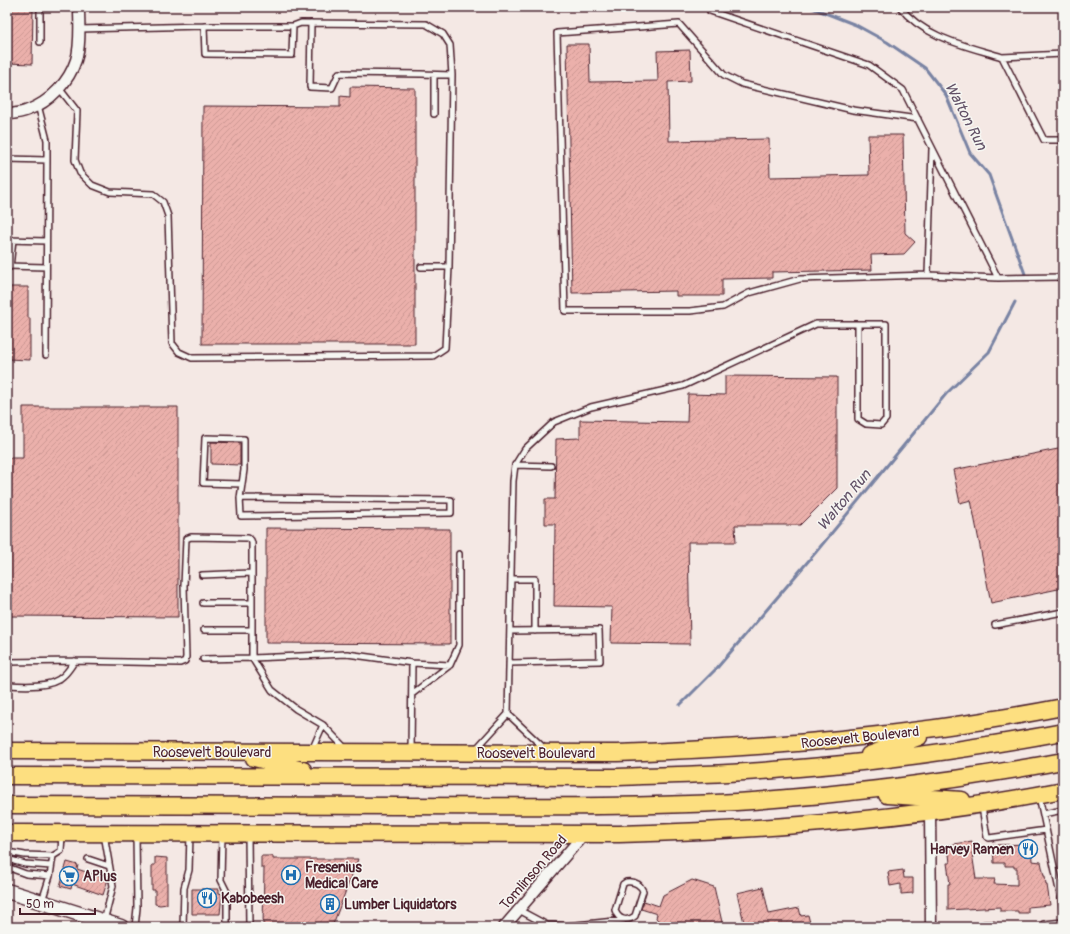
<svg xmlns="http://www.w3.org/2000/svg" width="1070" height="934" viewBox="0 0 1070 934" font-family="Pangolin,sans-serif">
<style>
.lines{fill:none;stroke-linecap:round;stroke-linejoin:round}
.stream{stroke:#7983a3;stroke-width:3}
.building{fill:url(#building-hatch);stroke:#4a1f2b}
.service-casing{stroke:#4a1f2b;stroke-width:8}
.minor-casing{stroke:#4a1f2b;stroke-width:13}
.secondary-casing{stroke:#4a1f2b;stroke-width:17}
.trunk-casing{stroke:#4a1f2b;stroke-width:19}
.service{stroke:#f6f6f2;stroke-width:5}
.minor{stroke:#f6f6f2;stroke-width:10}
.secondary{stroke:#f6f6f2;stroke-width:14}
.trunk{stroke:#fddf80;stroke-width:16}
.labels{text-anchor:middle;stroke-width:3;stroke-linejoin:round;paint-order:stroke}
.street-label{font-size:14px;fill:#4a1f2b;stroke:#f6f6f2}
.poi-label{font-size:14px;font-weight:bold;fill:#4a1f2b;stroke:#f6f6f2;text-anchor:start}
.water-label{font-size:15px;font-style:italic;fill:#625167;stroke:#f6f6f2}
</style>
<defs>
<pattern id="building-hatch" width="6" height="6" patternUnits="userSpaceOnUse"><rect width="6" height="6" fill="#ebb0ab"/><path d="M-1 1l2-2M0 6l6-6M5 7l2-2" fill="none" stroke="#cb9793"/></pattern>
</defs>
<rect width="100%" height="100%" fill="#f4e8e4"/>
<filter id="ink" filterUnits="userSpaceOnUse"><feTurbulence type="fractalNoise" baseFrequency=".025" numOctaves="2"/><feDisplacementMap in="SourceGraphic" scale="8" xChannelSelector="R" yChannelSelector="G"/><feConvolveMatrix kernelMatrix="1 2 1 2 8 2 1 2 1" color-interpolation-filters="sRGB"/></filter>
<g filter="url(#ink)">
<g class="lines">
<!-- stream -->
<path class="stream" d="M810,7L856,25L887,42L925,68L946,95L970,153L989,175L1025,274
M680,705L717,668L816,552L946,394L989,352L1015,302"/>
</g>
<!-- building -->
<path class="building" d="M7,7H33L32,64L7,63Z
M567,44H589L590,82L658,81L657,51L690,50L691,81L668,82L669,141L769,139L770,177L869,175L868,135H903L905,233L915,242L904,254L871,255L872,270L772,272V278L722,279V296H676V291L572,293Z
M350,87L415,88V344H202L203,106L340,107V96L350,97Z
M7,287H28V318H30V360L7,359Z
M725,376L837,377V488L800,525H735L736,542H688L690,644L611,643L612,607L554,606L555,524H545V499H555L556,439L580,438V420L687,422L688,394L725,395Z
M23,407H178V617L7,616V458H23Z
M211,442L240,443V465L211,464Z
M1063,448V588L991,603L971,500L960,503L953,470Z
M266,528L450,529V644L266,643Z
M972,841L974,852L972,853L976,879H995L994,884L1017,885V868H1014V866H1005V863H994L993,845L1031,844L1032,861L1041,862L1044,876H1045L1046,885H1047L1050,905L1028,907V913H1018V911H1000V907L948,910V884H950L947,863H950L948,845Z
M261,856H273V859H358L332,927H263L264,868H261Z
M155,857L167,858V904L160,905L155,904V890H152V865H155Z
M67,862L78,865L77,869L108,879L103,895L72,884L71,889L60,886Z
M903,870L904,878H913V893L901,894V884L890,886L888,872Z
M692,880L714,887L722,922L712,927H664L656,918L657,914L641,909L644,901L659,906L663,895Z
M763,887L769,914L799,908L801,916L808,915L811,927H745L737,893Z
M192,889H219V893L222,894L220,914H192Z"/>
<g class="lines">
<defs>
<path id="service" d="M900,7C924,38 967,46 1002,57
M710,11L869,65L903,90L998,278L1063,277
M311,23L310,87L332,88L339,73L421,74L452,75
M293,26L301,23L426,24L443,34L450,45L452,75L449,267H421
M79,29L204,26H293L292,55L205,54L204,26
M40,42V7
M1063,54L1002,57L1044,140H1063
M59,88L77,111L75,160L80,173L92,185L110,192L153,194L163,202L168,216L172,343L179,352L192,358L433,356L445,348L449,267
M434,114V75
M918,119L853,110L742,84L724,75L679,24L557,33L565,311H690L723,307L749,293L800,279L928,275
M932,149L928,275L998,278
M7,159L47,160V140L38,105
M7,240L46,241
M7,266L46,267
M10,267L13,240
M46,355L47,160
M515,465L551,466
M240,498L451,500V513L241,516L240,498L244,470V439L205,438L203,483L242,484
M202,575L251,573
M511,579H535V631
M203,603H252
M995,625L1063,612
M204,630H252
M7,662L75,661L180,663L185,661L186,657L184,586L186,539L191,537L248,538L251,540L252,543V658L203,659
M412,663L450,665L459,645V554
M509,663L600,661L599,630L510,631
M7,685C23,686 52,688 63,676C68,672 71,666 75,661
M412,694L450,665
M508,714L545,749
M345,748L323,725L296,709L272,690L252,658L347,654L412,663L411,751
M476,749L508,714L513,481L515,465L525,449L554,422L591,407L683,386L816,324H886V419L881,425L866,424L858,419V324
M312,750L323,725
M1039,796L1063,909
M982,807L987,837L989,838L1046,830
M1043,814L1063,810
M222,835L221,880L227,892V927
M248,835L249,927
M7,852L25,855L53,856
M7,859L25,864L51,866
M88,859L109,866
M7,867L26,874L50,876
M626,882C634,881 640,884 643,891L635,916C627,922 618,920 615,910L623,884Z
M42,901L50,876L53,856L61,851L62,835
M519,910L547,925L567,926L624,920
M104,921L113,886L104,834
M1044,924L1063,922
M135,927L137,908L136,834
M183,927L184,888L189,870L190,835"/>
<path id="minor" d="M7,115C14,113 22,113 28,110C50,102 69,82 76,60C81,45 79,23 79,7
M930,812L931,927
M504,927L584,834
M984,927H993"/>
<path id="secondary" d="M7,891L121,927"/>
<path id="trunk" d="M7,751L617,753C768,748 915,736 1063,707
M869,755L919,737
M254,758L303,770
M7,776L618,777C674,775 731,774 787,769C880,762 972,749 1063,732
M887,795L962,800
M7,805C138,805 269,805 401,806C512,806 624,808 736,802C846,795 955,781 1063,761
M7,833L619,834C768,830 917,819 1063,790"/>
</defs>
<!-- service casing -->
<use href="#service" class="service-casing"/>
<!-- minor casing -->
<use href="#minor" class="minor-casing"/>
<!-- secondary casing -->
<use href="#secondary" class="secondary-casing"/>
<!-- trunk casing -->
<use href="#trunk" class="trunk-casing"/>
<!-- service -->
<use href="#service" class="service"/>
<!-- minor -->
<use href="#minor" class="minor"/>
<!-- secondary -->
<use href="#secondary" class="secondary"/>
<!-- trunk -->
<use href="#trunk" class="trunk"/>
</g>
</g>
<!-- icons -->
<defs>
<symbol id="restaurant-ring" viewBox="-11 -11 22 22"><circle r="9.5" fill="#f6f6f2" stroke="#1f6fb2" stroke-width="1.5"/><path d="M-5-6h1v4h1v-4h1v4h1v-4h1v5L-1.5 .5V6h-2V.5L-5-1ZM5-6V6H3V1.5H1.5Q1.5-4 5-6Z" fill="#1f6fb2"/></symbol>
<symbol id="hospital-ring" viewBox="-11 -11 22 22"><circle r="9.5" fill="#f6f6f2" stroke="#1f6fb2" stroke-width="1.5"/><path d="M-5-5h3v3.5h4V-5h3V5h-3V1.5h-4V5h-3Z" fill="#1f6fb2"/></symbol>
<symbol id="supermarket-ring" viewBox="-11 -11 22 22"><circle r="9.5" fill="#f6f6f2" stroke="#1f6fb2" stroke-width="1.5"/><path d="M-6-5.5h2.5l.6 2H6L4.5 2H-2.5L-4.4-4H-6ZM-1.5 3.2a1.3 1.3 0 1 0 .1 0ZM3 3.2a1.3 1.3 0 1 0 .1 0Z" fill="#1f6fb2"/></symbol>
<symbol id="building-ring" viewBox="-11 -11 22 22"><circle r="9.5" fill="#f6f6f2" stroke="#1f6fb2" stroke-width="1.5"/><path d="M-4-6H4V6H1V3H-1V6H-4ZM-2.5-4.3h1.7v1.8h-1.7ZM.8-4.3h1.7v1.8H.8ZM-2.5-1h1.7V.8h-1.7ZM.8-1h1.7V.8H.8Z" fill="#1f6fb2"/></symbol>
</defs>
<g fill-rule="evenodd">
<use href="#restaurant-ring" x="1017" y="838" width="22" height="22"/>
<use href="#hospital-ring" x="280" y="864" width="22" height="22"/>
<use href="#supermarket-ring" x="58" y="865" width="22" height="22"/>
<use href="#restaurant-ring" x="196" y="887" width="22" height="22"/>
<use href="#building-ring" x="319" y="893" width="22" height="22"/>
</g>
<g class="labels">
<!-- street labels -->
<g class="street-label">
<text transform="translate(860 737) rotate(-6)" y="5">Roosevelt Boulevard</text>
<text x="212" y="757">Roosevelt Boulevard</text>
<text x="536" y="758">Roosevelt Boulevard</text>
<text transform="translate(533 872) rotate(-49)" y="5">Tomlinson Road</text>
</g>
<!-- poi labels -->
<g class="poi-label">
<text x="1014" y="854" text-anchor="end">Harvey Ramen</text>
<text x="305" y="872">Fresenius<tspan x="305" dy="16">Medical Care</tspan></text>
<text x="83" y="881">APlus</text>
<text x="221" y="903">Kabobeesh</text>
<text x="344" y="909">Lumber Liquidators</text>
</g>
<!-- water labels -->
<g class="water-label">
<text transform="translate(966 116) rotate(63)" y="5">Walton Run</text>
<text transform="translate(844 500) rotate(-50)" y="5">Walton Run</text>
</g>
</g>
<!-- margin -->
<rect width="1070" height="934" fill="none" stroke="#f6f6f2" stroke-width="24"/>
<rect x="12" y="12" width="1046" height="910" fill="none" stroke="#4a1f2b" stroke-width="1.5" filter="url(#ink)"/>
<!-- scale -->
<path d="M20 908v6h75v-6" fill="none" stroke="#4a1f2b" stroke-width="2"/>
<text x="26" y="908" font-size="12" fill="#4a1f2b" stroke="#f6f6f2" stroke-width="3" paint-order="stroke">50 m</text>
</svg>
